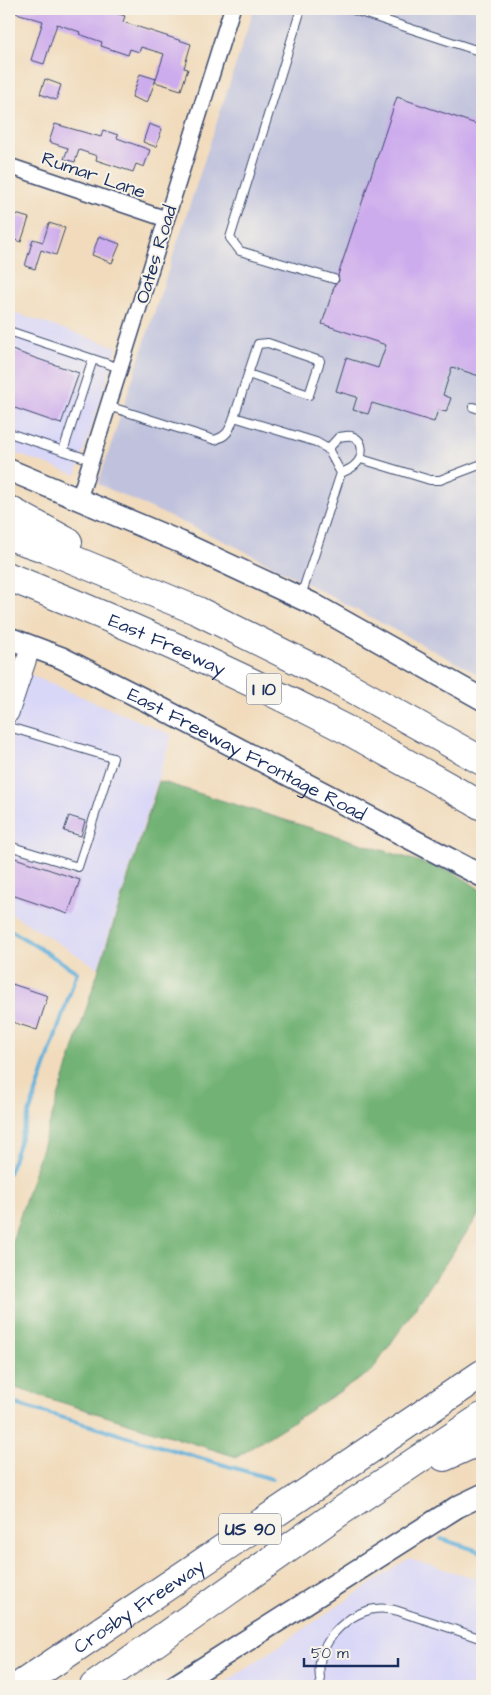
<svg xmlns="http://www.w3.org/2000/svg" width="491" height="1695" viewBox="0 0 491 1695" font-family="'Architects Daughter',sans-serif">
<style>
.built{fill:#d9d7f8}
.industrial{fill:#c0c2dd}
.forest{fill:#72b275;stroke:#46706a}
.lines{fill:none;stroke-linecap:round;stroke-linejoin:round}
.stream{stroke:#60b0da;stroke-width:4}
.building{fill:#cdaced}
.service-casing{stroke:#3b496c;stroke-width:10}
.minor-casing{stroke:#3b496c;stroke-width:18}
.tertiary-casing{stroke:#3b496c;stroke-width:21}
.secondary-casing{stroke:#3b496c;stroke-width:24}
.motorway-casing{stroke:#3b496c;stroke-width:30}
.service{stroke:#fff;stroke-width:8}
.minor{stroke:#fff;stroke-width:15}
.tertiary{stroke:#fff;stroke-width:19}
.secondary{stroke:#fff;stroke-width:21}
.motorway{stroke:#fff;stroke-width:28}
.labels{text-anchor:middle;stroke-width:4;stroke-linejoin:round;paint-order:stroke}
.shield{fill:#f7f3e8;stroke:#5d6a87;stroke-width:1}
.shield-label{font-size:18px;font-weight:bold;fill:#1b2f5e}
.street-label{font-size:19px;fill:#1b2f5e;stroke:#f7f3e8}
</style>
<rect width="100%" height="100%" fill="#f7f3e8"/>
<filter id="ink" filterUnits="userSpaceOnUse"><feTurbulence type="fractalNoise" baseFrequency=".02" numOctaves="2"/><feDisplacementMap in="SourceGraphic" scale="10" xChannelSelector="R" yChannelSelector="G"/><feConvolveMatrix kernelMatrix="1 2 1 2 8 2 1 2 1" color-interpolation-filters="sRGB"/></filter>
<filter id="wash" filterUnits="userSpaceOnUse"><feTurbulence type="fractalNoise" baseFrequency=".0096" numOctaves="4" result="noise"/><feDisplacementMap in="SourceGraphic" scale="20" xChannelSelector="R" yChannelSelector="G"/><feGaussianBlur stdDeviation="1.12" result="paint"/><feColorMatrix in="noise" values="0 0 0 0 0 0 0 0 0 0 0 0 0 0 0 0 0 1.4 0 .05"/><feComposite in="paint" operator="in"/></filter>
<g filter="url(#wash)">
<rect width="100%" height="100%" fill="#f1dbbc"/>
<!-- built -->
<path class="built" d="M9,311L117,347L76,475L9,451Z
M9,666L172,735L98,968L9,912Z
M409,1558L482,1581V1686H220Z"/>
<!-- industrial -->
<path class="industrial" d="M254,9H482V676L237,547L98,484Z"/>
<!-- forest -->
<path class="forest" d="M159,781L456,873L482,891V1210L372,1371L237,1457L9,1386V1251Z"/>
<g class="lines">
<!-- stream -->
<path class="stream" d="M9,929L77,972L9,1173
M9,1402L272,1479
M441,1539L482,1552"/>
</g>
<g id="blocks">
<!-- building -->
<path class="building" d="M11,9H103L125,16L123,22L191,44L184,68L188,69L181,90L155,82L164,54L141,47L139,52L130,49L128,55L101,46L102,42L79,34L80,32L57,24L44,64L31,60L43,21L10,11Z
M140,74L156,79L147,103L132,97Z
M45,79L61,85L56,100L40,94Z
M397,97L482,126V377L452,367L443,395L451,398L446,412L438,410L434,422L372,403L368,414L353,410L357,397L336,391L346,358L378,368L386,345L322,324L335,284L339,281L338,275Z
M55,124L101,137L103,130L118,135L117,138L150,150L144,167L136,164L133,172L96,160L97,156L79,150L75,162L64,159L68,148L49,142Z
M149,124L162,129L156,147L143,142Z
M9,212L29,218L21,242L9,238Z
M49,223L65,228L56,255L41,250L35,269L25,266L33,239L43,242Z
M99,236L120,244L112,263L92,255Z
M9,349L79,373L61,424L9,406Z
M69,816L85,821L81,836L64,831Z
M9,856L80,880L68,914L9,894Z
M9,983L48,996L37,1030L9,1021Z"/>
</g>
</g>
<g filter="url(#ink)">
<use href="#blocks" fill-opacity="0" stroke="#3b496c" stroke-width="1"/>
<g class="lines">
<defs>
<path id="service" d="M301,9L230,238L240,251L334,279
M351,9L384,20L387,9
M384,20L482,52
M9,331L93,359
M108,406L215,440C229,435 229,430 234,417L316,442L328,449L341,473L301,596
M473,407L482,410
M234,417L258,344L268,343L320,361L309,395L248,374
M9,433L91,460
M328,449L339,437C342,437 347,435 351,436C365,440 364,457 355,465C351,469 346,471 341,473
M63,451L93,359L120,368
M361,459L430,480H440L482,464
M9,727L113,758L78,867L9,846
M321,1686C317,1664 320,1651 334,1633C347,1618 367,1606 388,1609C396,1609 405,1614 413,1616C436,1623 459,1631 482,1639"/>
<path id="minor" d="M9,166L166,219
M79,499L232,9"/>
<path id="tertiary" d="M9,713L31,646"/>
<g id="secondary">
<path d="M9,470L180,542L311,603L482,699"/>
<path id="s1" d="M9,638L62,658L151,703L482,876"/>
<path d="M175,1686L457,1507L482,1495"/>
</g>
<g id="motorway">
<path d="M9,510L68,542"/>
<path d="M9,536L50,550L198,611L339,681L482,761"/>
<path id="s2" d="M9,577C124,622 237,673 347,730C392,755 437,780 482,806"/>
<path d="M444,1457L482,1440"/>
<path id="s3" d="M19,1686L482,1374"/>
<path d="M94,1686L341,1511L482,1417"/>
</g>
</defs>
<!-- service casing -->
<use href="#service" class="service-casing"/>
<!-- minor casing -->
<use href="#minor" class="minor-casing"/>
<!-- tertiary casing -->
<use href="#tertiary" class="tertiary-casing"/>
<!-- secondary casing -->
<use href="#secondary" class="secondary-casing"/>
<!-- motorway casing -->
<use href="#motorway" class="motorway-casing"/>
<!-- service -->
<use href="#service" class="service"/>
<!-- minor -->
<use href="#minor" class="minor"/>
<!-- tertiary -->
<use href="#tertiary" class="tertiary"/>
<!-- secondary -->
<use href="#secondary" class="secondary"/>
<!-- motorway -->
<use href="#motorway" class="motorway"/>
</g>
</g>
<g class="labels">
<!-- shield labels -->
<g class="shield">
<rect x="246.5" y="673.5" width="35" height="31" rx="4"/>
<rect x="219" y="1513.5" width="62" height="31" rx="4"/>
</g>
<g class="shield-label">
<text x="264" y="695">I 10</text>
<text x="250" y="1535">US 90</text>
</g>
<!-- street labels -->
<g class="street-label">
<text transform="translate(94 174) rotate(19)" y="7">Rumar Lane</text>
<text transform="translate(155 254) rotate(-73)" y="7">Oates Road</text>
<text dy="7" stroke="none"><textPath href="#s2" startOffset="172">East Freeway</textPath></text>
<text dy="7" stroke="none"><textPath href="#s1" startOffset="265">East Freeway Frontage Road</textPath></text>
<text dy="7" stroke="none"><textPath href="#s3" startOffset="144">Crosby Freeway</textPath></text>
</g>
</g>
<!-- margin -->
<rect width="491" height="1695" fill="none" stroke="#f7f3e8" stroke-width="30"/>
<!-- scale -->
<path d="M304 1658v8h94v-8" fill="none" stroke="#1b2f5e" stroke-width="2.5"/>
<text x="311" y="1658" font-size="15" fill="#1b2f5e" stroke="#f7f3e8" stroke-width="4" paint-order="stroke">50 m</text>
</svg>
